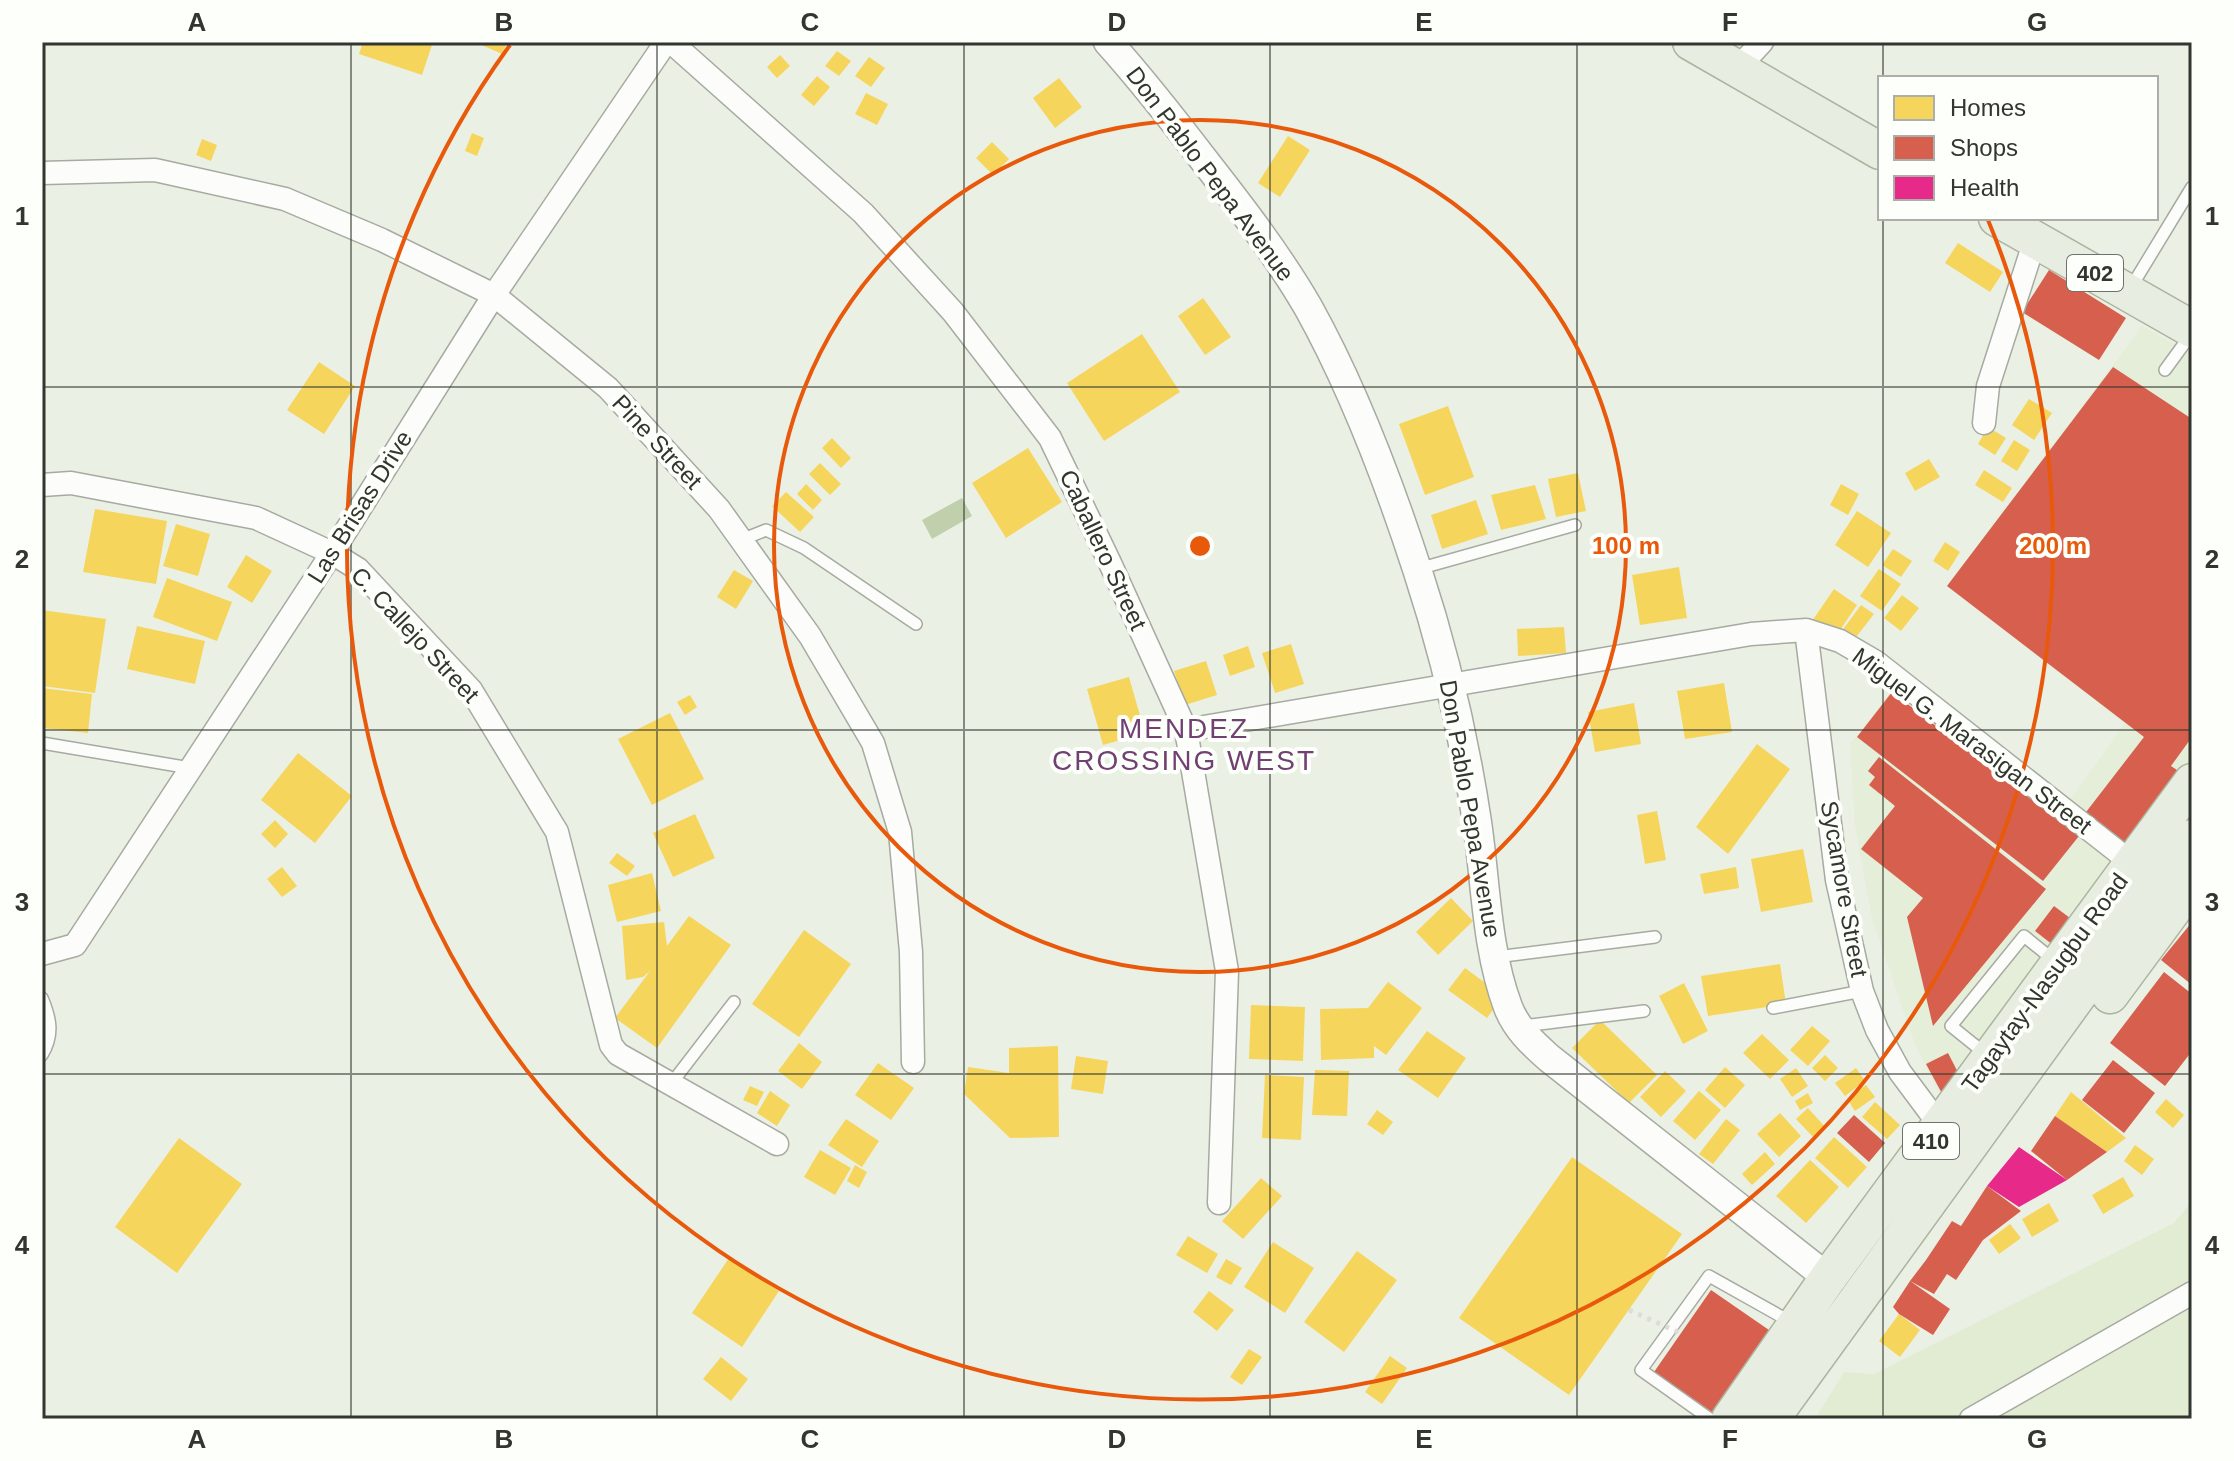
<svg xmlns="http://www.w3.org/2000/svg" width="2234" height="1461" viewBox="0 0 2234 1461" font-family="Helvetica,sans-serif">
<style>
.built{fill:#e4eed9}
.green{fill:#e1ecd3}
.water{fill:#c0d0ac}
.homes{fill:#f6d55c}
.shops{fill:#d6604d}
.health{fill:#e7298a}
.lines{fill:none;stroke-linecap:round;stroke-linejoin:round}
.service-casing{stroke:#a6aaa1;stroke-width:14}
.minor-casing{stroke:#a6aaa1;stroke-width:25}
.tertiary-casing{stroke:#a6aaa1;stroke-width:31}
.primary-casing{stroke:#abb49e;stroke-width:39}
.service{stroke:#fcfdfb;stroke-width:11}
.minor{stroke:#fcfdfb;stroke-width:22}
.tertiary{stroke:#fcfdfb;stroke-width:28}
.primary{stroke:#e8ede1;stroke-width:36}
.path-bridge{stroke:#dcddda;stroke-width:5;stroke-dasharray:4 6;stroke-linecap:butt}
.grid{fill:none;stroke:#32362e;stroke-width:2;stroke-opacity:0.55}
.ring{fill:none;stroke:#e8590c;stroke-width:4}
.labels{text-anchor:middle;stroke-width:8;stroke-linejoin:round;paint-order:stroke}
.shield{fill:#fdfffb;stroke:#6f726c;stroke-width:2}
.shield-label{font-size:22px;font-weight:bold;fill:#32362e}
.street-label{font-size:24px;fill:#32362e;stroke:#fdfffb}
.quarter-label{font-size:28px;letter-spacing:2px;fill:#724073;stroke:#fdfffb}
.centre{fill:#e8590c;stroke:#fdfffb;stroke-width:4}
.ring-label{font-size:24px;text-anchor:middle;font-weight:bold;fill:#e8590c;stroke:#fdfffb;stroke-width:8;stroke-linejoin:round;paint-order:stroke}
.neatline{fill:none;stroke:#32362e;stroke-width:3}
.grid-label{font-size:26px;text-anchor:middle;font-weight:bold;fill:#32362e}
</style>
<rect width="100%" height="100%" fill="#ebf0e5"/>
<!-- built -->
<path class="built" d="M2142,326L2192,354V762L1944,1103L1914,1042L1872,918L1855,826L1850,744L1898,683L2065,807L2125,723L1947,586Z"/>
<!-- green -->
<path class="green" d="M2192,1201V1419H1815L1844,1372L1874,1374L2174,1223Z"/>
<!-- water -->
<path class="water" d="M962,498L972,516L932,539L922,520Z"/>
<!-- homes -->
<path class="homes" d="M363,42H433L422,75L359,54Z
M475,42H507L502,54Z
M837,51L851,61L839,76L825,66Z
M780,55L790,66L777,78L767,67Z
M869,57L885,68L871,87L855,76Z
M817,76L830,87L814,106L801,95Z
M1059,78L1082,107L1055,128L1033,98Z
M866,93L888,104L877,125L855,114Z
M472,133L484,138L477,156L465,151Z
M1288,136L1310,150L1280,197L1258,183Z
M202,139L217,145L211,161L196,155Z
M992,142L1009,159L993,175L976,158Z
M1958,243L2003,272L1990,292L1945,263Z
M1203,298L1231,337L1205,355L1178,316Z
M1142,334L1180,392L1104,441L1067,383Z
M319,362L355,386L324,434L287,410Z
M2029,399L2052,413L2034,440L2012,425Z
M1448,406L1474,477L1425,495L1399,424Z
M1988,427L2006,438L1995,455L1978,444Z
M832,438L851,458L841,468L822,448Z
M2014,440L2030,450L2017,471L2001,461Z
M1028,448L1062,502L1006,538L972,483Z
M1929,459L1940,477L1915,491L1905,473Z
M820,463L841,484L830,495L809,474Z
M1984,470L2012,488L2003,502L1975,485Z
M1578,473L1586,511L1556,517L1548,479Z
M806,484L822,500L813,510L797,494Z
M1841,484L1859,494L1848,515L1830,505Z
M1535,485L1546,519L1501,530L1491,495Z
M786,492L814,517L800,532L772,506Z
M1476,500L1488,534L1442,549L1431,515Z
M95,509L167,521L156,584L83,572Z
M1857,511L1891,533L1868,567L1835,545Z
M176,524L210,534L198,576L163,566Z
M1945,542L1960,552L1948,571L1933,561Z
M1893,549L1912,561L1901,577L1882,565Z
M246,555L272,571L252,603L227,587Z
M1679,567L1687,618L1640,625L1632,575Z
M1879,569L1901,584L1882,611L1860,596Z
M734,570L753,581L736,609L717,597Z
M167,578L232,602L217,641L153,617Z
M1834,589L1857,605L1832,642L1808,627Z
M1902,595L1919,608L1901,631L1884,618Z
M1861,605L1874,614L1850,645L1838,636Z
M42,610L106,619L95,693L42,686Z
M137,626L205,641L195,684L127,669Z
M1564,627L1566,653L1518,656L1517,629Z
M1291,644L1304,684L1275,693L1262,653Z
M1248,646L1255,667L1230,676L1223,655Z
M1206,661L1217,695L1185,705L1174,671Z
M1129,677L1145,733L1103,745L1087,689Z
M1724,683L1732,732L1685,739L1677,691Z
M42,688L92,694L88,733L42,728Z
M690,695L697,707L685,715L677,702Z
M1634,703L1641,744L1595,752L1588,712Z
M670,713L704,779L652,805L618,739Z
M1757,744L1790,769L1728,854L1696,827Z
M298,753L352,796L315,843L261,800Z
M1657,811L1666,860L1645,864L1637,815Z
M695,814L715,858L673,877L653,833Z
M275,820L288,834L275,848L261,834Z
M1803,849L1813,902L1761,912L1751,859Z
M617,853L635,866L627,876L609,863Z
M282,867L297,886L282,897L267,879Z
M1736,867L1739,888L1704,894L1700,874Z
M652,873L661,911L617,922L608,885Z
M1451,898L1473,921L1438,955L1416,932Z
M689,916L731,945L657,1048L615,1018L650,971L643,977L626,980L622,926L664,922L667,946Z
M804,930L851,964L799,1037L752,1004Z
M1780,964L1786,1004L1708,1016L1701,976Z
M1465,968L1503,996L1487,1018L1448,990Z
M1388,982L1422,1008L1386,1055L1374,1046V1058L1321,1060L1320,1009L1368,1008Z
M1684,983L1708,1031L1683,1044L1659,996Z
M1251,1005L1305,1007L1303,1061L1249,1059Z
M1600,1020L1657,1075L1629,1103L1572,1048Z
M1812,1026L1830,1041L1808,1066L1790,1050Z
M1427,1031L1466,1058L1438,1098L1398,1070Z
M1762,1034L1789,1060L1770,1079L1743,1053Z
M799,1043L822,1062L802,1089L778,1071Z
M1058,1046L1059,1137L1010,1138L964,1094L968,1067L1009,1073V1048Z
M1825,1055L1838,1068L1825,1081L1812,1068Z
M1076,1056L1108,1061L1103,1094L1071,1089Z
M878,1063L914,1088L891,1120L855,1095Z
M1725,1067L1745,1085L1725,1108L1705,1090Z
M1796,1068L1808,1086L1792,1097L1780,1079Z
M1856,1068L1865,1081L1845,1096L1835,1083Z
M1315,1070L1349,1071L1347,1116L1312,1115Z
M1665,1071L1686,1091L1661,1117L1640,1097Z
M1265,1075L1304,1077L1301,1140L1262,1138Z
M1866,1085L1875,1097L1855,1111L1847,1099Z
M750,1086L764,1092L757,1106L743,1100Z
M770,1091L790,1105L777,1126L757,1113Z
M1699,1091L1721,1110L1695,1140L1673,1121Z
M2071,1092L2126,1138L2107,1152L2055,1116Z
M1808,1093L1813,1103L1800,1110L1795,1101Z
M2166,1099L2184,1115L2173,1128L2155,1112Z
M1875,1102L1900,1125L1887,1139L1862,1117Z
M1808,1108L1826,1128L1814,1138L1796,1119Z
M1377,1110L1393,1122L1383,1135L1367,1124Z
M1780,1113L1801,1136L1779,1157L1757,1134Z
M846,1119L879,1141L862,1167L828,1145Z
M1726,1119L1740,1130L1713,1164L1699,1154Z
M1834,1137L1867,1167L1848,1188L1815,1158Z
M179,1138L242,1184L177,1273L115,1227Z
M2135,1145L2154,1159L2142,1175L2124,1161Z
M820,1150L851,1168L835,1195L804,1177Z
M1765,1152L1775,1164L1752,1185L1742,1174Z
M1572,1157L1682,1234L1569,1395L1459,1318Z
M1810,1160L1839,1187L1806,1223L1776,1196Z
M855,1165L867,1172L859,1188L847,1181Z
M2123,1177L2134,1196L2103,1214L2092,1195Z
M1261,1178L1282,1196L1243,1239L1222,1221Z
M2049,1203L2059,1221L2032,1237L2022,1219Z
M2010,1224L2021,1238L1999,1254L1989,1240Z
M1188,1236L1218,1254L1207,1273L1176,1255Z
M1273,1242L1314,1268L1285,1313L1244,1287Z
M1357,1251L1397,1280L1344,1352L1304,1322Z
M729,1258L779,1291L742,1347L692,1313Z
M1226,1259L1242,1268L1231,1285L1216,1277Z
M1209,1291L1234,1310L1217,1331L1193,1312Z
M1899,1314L1920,1330L1900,1357L1879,1341Z
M1249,1349L1262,1357L1242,1385L1230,1377Z
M1390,1356L1407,1368L1382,1404L1365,1392Z
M721,1357L748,1379L731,1401L703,1379Z"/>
<!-- shops -->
<path class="shops" d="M2049,270L2126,318L2099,360L2022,312Z
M2113,367L2192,419V737L2171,766L2180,772L2124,847L2083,816L2144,737L1947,586Z
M1892,692L2079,836L2043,881L1857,737Z
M1879,757L2046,889L1933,1026L1907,917L1923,898L1861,849L1895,806L1869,785L1875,777L1868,771Z
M2054,906L2082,927L2062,952L2035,931Z
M2192,922V985L2161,960Z
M2164,972L2192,994V1051L2165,1086L2110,1043Z
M1948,1053L1966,1088L1945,1099L1926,1064Z
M2113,1060L2155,1093L2124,1133L2082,1100Z
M1854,1115L1885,1143L1869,1162L1837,1133Z
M2055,1116L2107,1152L2067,1180L2031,1151Z
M1987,1186L2021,1211L1983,1240L1956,1280L1947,1274L1934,1294L1910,1281L1950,1309L1933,1335L1899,1314L1893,1307L1910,1281L1926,1260L1952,1221L1961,1226Z
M1711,1290L1769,1330L1712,1412L1654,1372Z"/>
<!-- health -->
<path class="health" d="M2019,1147L2067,1180L2019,1207L1987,1186Z"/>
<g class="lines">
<defs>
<path id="service" d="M2130,289L2192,187
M2165,370L2192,333
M741,540L766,530L804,548L916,624
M1418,569L1575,525
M42,743L190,768
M1496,957L1655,937
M42,998C51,1019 54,1035 42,1055
M1773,1008L1862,991
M1523,1026L1644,1011
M1987,1055L1951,1026L2024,936L2056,962
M671,1084L734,1002
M1710,1419L1641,1370L1709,1276L1791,1322"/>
<path id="minor" d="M671,42L863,213L953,312L1050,438L1110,563L1186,730L1227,971L1219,1203
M1737,69L1762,42
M42,173L155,170L285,199L382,240L494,295L608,388L719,509L810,636L873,743L900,832L911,952L913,1062
M1984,423L1988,386L2035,240
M42,485L71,483L256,518L332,553L358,569L471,690L557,832L611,1045L618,1054L777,1144
M1806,630L1837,880L1862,991L1877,1030L1900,1072L1941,1127
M1186,730L1751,634L1806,630L1840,641L1876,662L2132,863
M42,954L75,945L332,553L494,295L666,42
M1971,1419L2192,1293"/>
<path id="tertiary" d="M1108,42C1143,81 1175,122 1207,164C1243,210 1279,257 1308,307C1352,386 1389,483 1417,569C1444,651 1464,736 1477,822C1486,883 1486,948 1508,1007C1516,1028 1532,1043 1549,1058L1828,1278"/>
<path id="primary" d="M1691,42L1880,151
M1997,218L2192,329
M2110,995L2192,884
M1730,1419L1828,1278L2192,782
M1771,1419L2192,838"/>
</defs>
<!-- service casing -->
<use href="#service" class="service-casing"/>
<!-- minor casing -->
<use href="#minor" class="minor-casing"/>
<!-- tertiary casing -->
<use href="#tertiary" class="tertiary-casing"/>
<!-- primary casing -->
<use href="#primary" class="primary-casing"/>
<!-- service -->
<use href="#service" class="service"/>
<!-- minor -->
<use href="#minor" class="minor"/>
<!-- tertiary -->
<use href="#tertiary" class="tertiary"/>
<!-- primary -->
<use href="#primary" class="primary"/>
<!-- path-bridge -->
<path class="path-bridge" d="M1629,1310L1680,1333"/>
</g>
<!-- grid -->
<path class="grid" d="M351,42V1419M657,42V1419M964,42V1419M1270,42V1419M1577,42V1419M1883,42V78M1883,218V1419M42,387H2192M42,730H2192M42,1074H2192"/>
<!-- distance rings -->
<g class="ring">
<circle cx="1200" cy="546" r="426"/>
<path d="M1988 220A853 853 0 1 1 510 45"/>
</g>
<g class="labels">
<!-- shield labels -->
<g class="shield">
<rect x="2067" y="255" width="56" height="36" rx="6"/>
<rect x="1903" y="1123" width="56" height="36" rx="6"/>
</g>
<g class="shield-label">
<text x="2095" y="281">402</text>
<text x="1931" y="1149">410</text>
</g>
<!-- street labels -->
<g class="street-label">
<text transform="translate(1210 174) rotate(53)" y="8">Don Pablo Pepa Avenue</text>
<text transform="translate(657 442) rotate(47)" y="8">Pine Street</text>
<text transform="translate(360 507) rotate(-58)" y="8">Las Brisas Drive</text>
<text transform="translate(1103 550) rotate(65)" y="8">Caballero Street</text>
<text transform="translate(415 635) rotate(47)" y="8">C. Callejo Street</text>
<text transform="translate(1972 741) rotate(37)" y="8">Miguel G. Marasigan Street</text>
<text transform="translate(1470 809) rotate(80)" y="8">Don Pablo Pepa Avenue</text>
<text transform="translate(1844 889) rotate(80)" y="8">Sycamore Street</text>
<text transform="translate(2045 983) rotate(-54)" y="8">Tagaytay-Nasugbu Road</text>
</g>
<!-- quarter labels -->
<g class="quarter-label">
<text x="1184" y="738">MENDEZ<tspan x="1184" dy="32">CROSSING WEST</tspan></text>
</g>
</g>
<circle cx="1200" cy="546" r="12" class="centre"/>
<g class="ring-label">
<text x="1626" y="554">100 m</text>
<text x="2053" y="554">200 m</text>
</g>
<!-- border -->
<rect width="2234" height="1461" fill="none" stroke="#fdfffb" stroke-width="88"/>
<!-- legend -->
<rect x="1878" y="76" width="280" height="144" fill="#fdfffb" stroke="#acafa9" stroke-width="2"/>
<rect x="1894" y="96" width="40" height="24" fill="#f6d55c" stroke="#acafa9" stroke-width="2"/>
<text x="1950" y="116" font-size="24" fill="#32362e">Homes</text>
<rect x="1894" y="136" width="40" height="24" fill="#d6604d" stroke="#acafa9" stroke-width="2"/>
<text x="1950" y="156" font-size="24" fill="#32362e">Shops</text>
<rect x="1894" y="176" width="40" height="24" fill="#e7298a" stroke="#acafa9" stroke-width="2"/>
<text x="1950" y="196" font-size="24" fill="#32362e">Health</text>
<rect x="44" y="44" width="2146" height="1373" class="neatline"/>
<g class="grid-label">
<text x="197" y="31">A</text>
<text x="504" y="31">B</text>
<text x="810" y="31">C</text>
<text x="1117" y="31">D</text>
<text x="1424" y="31">E</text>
<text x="1730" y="31">F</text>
<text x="2037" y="31">G</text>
<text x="22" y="225">1</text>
<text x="2212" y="225">1</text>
<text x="22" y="568">2</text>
<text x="2212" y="568">2</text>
<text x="22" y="911">3</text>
<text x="2212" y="911">3</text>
<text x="22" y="1254">4</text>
<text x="2212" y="1254">4</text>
<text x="197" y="1448">A</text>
<text x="504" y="1448">B</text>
<text x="810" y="1448">C</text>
<text x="1117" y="1448">D</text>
<text x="1424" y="1448">E</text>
<text x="1730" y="1448">F</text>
<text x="2037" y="1448">G</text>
</g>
</svg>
